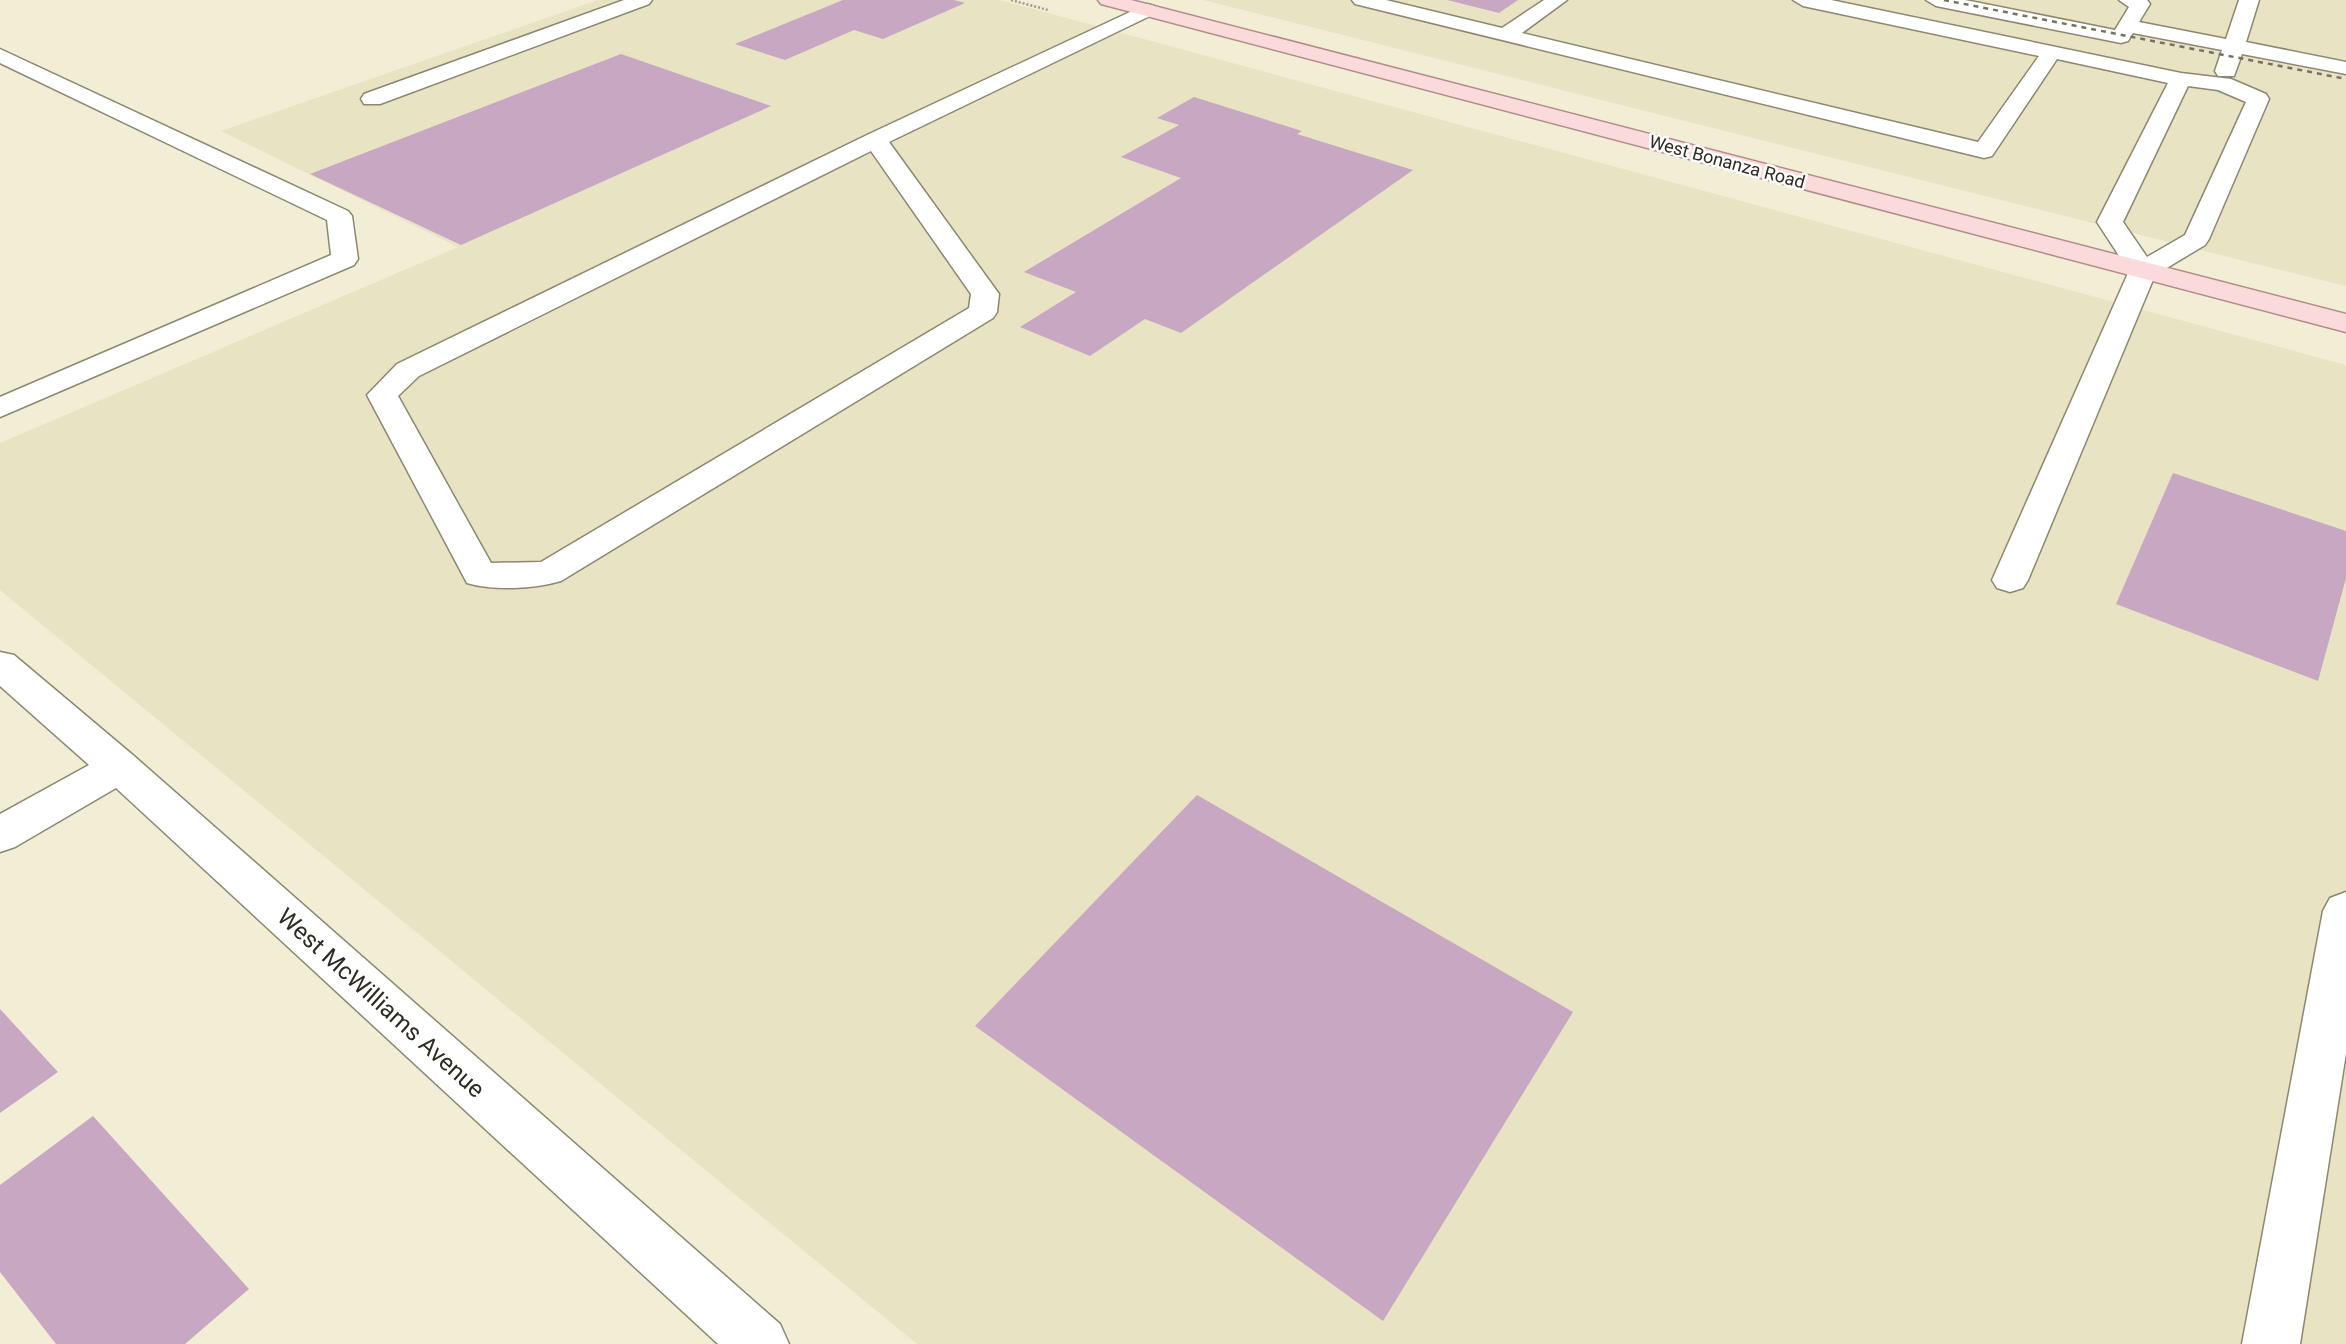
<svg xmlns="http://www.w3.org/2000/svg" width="2346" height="1344" viewBox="0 0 2346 1344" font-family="Roboto,sans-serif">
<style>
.built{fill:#e8e3c3}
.building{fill:#c7a7c2}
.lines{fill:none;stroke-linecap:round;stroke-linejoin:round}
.minor-casing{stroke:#8b8770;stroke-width:3}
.major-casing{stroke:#b28c8b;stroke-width:3}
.path{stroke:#9d9a88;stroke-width:2.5;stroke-dasharray:2 2;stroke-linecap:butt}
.minor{fill:#fff;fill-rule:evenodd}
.major{fill:#fbdadc;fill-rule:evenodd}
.rail{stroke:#757262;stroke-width:2.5;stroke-dasharray:5 5;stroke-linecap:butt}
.labels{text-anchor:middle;stroke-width:5;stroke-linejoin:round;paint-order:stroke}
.far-street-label{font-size:18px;fill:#2d2b21;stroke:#fff}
.near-street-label{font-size:24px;fill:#2d2b21;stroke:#fff}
</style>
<rect width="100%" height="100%" fill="#f2eed5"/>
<!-- built -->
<path class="built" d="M598,0H1000L2346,365V1344H917L0,590V443L458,247L221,131Z
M1203,0H2346V286L2256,264Z"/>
<!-- building -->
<path class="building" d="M843,0H954L965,3L883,39L854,30L785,60L735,44Z
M1447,0H1518L1499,13Z
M621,54L771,106L461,245L310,174Z
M1194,97L1302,131L1297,134L1413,170L1181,333L1145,319L1090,356L1020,327L1076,292L1024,272L1181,178L1121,157L1179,125L1157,118Z
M2173,473L2346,531V578L2318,681L2116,604Z
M1197,795L1573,1012L1383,1321L975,1026Z
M0,1009L58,1072L0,1113Z
M93,1116L249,1289L185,1344H56L0,1272V1185Z"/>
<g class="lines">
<defs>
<path id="minor" d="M624,0H652L649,4L380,104H364L361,99L364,94Z
M1352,0H1386L1502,28L1544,0H1567L1522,33L1978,142L2039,56L1803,6L1793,0H1831L2181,73L2231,79L2266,94L2269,99L2209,239L2205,245L2155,275L2028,580L2023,588L2010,592L1997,588L1992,580L2129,271L2097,222L2168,83L2057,59L1992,156L1984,158L1355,4ZM2188,86L2218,90L2246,102L2185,235L2147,257L2123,222Z
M1926,0H1965L2115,30L2129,7L2119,0H2147L2150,4L2139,22L2226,39L2239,0H2259L2246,42L2346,62V74L2242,54L2234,76H2218L2215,71L2222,50L2133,33L2128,41L2121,43L1936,6Z
M1147,4L1154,6L1157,10L1154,14L889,142L999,294L997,312L993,318L561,581C534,589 494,591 467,583L367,395L397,364L867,135ZM871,151L971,294L969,308L541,562L491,563L398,396L419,376Z
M0,49L348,211L352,216L358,259L354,265L0,417V397L331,255L327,220L0,63Z
M0,652L14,655L134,756L780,1324L789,1344H718L116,788L15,847L0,852V814L89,765L0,686Z
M2346,892V1053L2300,1344H2242L2323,911L2330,898Z"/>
<path id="major" d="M1098,0H1131L2346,314V332L1101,4Z"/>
</defs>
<!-- minor casing -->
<use href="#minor" class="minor-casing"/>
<!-- major casing -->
<use href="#major" class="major-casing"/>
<!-- path -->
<path class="path" d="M1011,0L1048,10"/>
<!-- minor -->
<use href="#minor" class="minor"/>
<!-- major -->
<use href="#major" class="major"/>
<!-- rail -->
<path class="rail" d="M1944,0L2346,79"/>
</g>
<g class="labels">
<!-- far-street labels -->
<g class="far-street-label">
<text transform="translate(1727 162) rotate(15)" y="6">West Bonanza Road</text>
</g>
<!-- near-street labels -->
<g class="near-street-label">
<text transform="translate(381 1003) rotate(42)" y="8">West McWilliams Avenue</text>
</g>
</g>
</svg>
